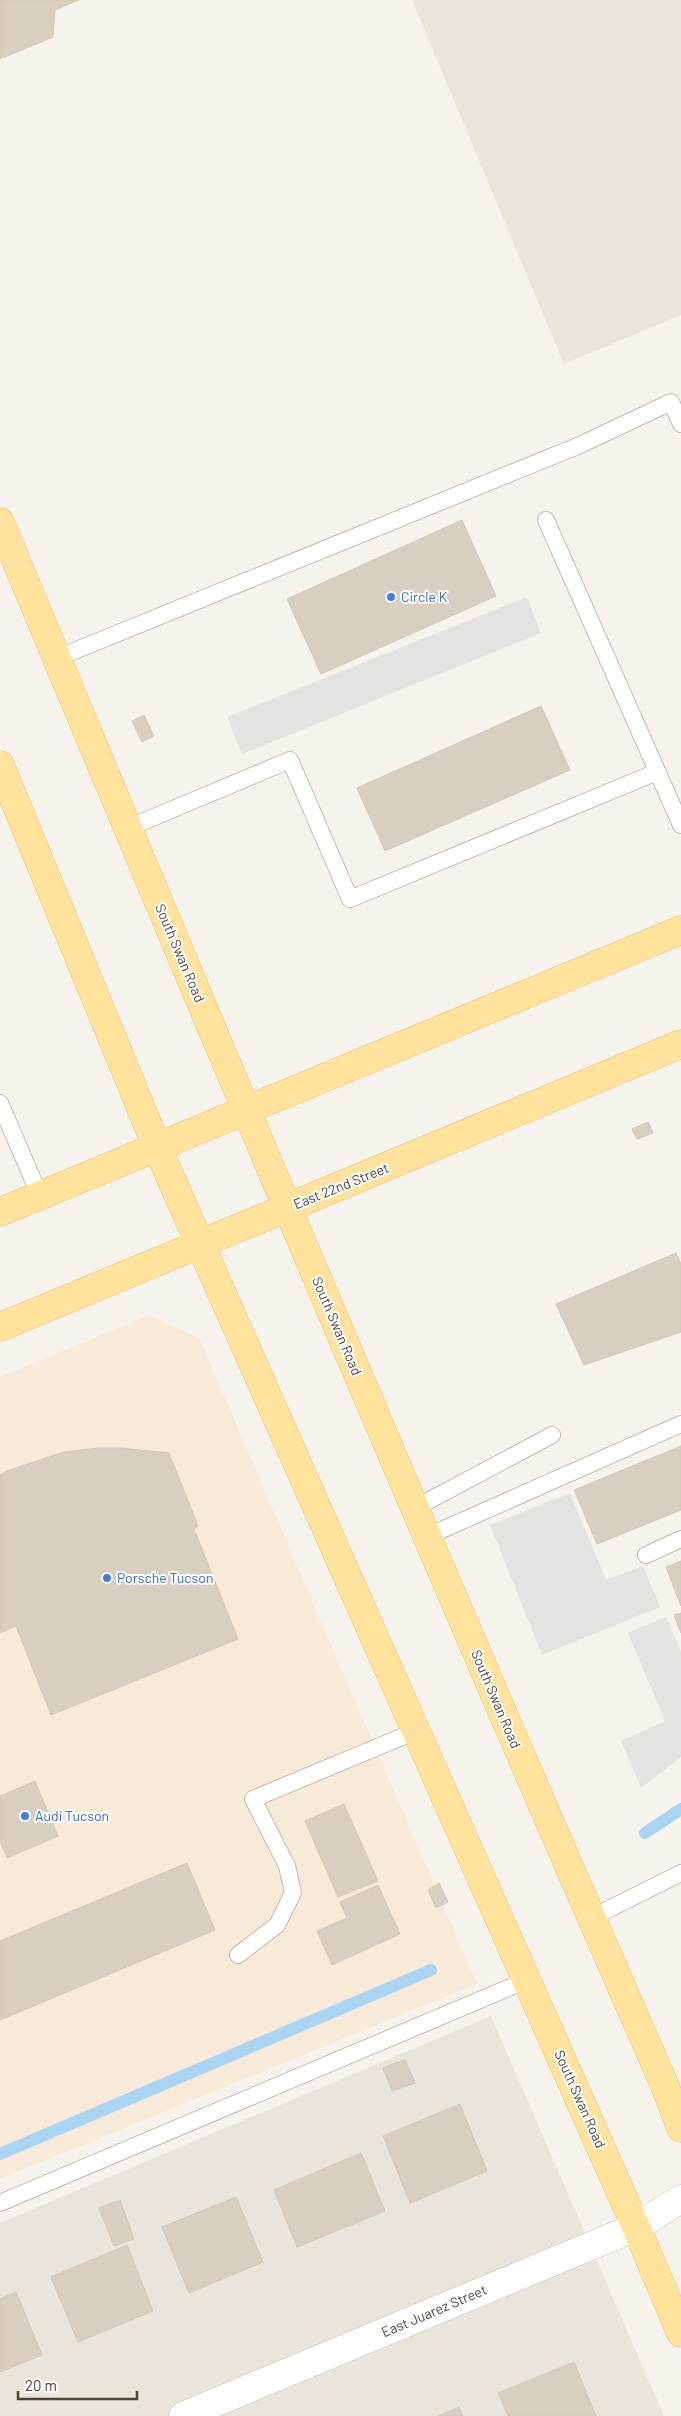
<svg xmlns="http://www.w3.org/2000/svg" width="681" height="2416" viewBox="0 0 681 2416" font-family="Barlow,sans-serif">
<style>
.residential{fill:#eae5da}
.commercial{fill:#f7ead8}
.parking{fill:#e5e3e0}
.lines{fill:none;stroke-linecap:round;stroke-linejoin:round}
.stream{stroke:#a9d4f2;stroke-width:12}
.building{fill:#d8cfc1;stroke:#d3c7b4}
.lane-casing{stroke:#c2bbae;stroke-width:18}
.street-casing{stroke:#c2bbae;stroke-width:29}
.primary-casing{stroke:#e6c16a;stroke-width:29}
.lane{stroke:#fff;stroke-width:16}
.street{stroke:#fff;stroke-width:28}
.primary{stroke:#ffe39c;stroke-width:28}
.shop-dot{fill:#3f7fe0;stroke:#fff;stroke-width:2}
.labels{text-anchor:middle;stroke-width:4;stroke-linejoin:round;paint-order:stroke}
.shop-label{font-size:14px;fill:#366cbe;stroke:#fff;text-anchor:start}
.street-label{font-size:14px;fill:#4b4439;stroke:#fff}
</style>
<rect width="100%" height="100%" fill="#f6f3ec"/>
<!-- residential -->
<path class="residential" d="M412,0H681V315L564,364Z
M491,2016L664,2416H0V2223Z"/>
<!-- commercial -->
<path class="commercial" d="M149,1315L199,1338L477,1984L0,2179V1377Z"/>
<!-- parking -->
<path class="parking" d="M527,597L541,633L242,754L227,717Z
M570,1493L606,1580L643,1566L660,1607L542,1655L490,1525Z
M666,1617L681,1652V1757L641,1788L621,1741L665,1721L628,1633Z"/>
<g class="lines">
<!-- stream -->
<path class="stream" d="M645,1833L681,1809
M0,2154L431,1970"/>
</g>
<!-- building -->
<path class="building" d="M0,0H79L55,10L53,37L0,59Z
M462,520L496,596L321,674L287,599Z
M541,706L570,770L385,851L357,788Z
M144,715L154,736L142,742L132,721Z
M648,1122L653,1133L637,1139L632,1129Z
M676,1253L681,1264V1332L584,1365L556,1304Z
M681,1446V1510L597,1544L574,1490Z
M98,1448H120L169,1453L198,1526L194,1529L238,1639L51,1715L16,1626L0,1633V1475L7,1471L64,1452Z
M681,1561V1606L666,1567Z
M681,1613V1633L674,1615Z
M35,1781L58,1836L7,1858L0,1841V1796Z
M344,1804L378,1881L338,1897L305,1821Z
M187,1863L215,1930L0,2020V1941Z
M439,1883L448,1902L436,1908L428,1890Z
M378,1885L400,1934L332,1965L317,1931L347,1918L340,1902Z
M405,2059L415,2083L392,2091L383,2068Z
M460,2104L487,2171L410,2203L383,2136Z
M361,2153L385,2211L297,2247L274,2190Z
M236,2197L263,2262L189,2293L162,2227Z
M120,2200L134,2239L114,2246L99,2208Z
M127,2245L153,2311L78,2342L51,2277Z
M16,2292L42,2355L0,2372V2299Z
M574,2362L596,2416H508L498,2393Z
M459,2407L463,2416H438Z"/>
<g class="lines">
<defs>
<path id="lane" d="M546,520L681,825
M57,658L580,445L671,402L681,424
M128,828L290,760L350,899L657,772
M0,1103L40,1196
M415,1508L552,1435
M428,1536L681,1424
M646,1555L681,1539
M591,1918L681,1873
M238,1955L277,1925L293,1893L287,1866L253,1799L416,1731
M0,2203L527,1980"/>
<path id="street" d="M183,2416L636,2227L681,2199"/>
<path id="primary" d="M0,522C218,1045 437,1567 665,2086L681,2128
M0,765L157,1147L636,2227L681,2333
M0,1212L681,930
M0,1327L681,1044"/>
</defs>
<!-- lane casing -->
<use href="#lane" class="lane-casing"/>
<!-- street casing -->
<use href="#street" class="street-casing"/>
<!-- primary casing -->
<use href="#primary" class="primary-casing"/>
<!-- lane -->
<use href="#lane" class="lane"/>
<!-- street -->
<use href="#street" class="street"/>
<!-- primary -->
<use href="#primary" class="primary"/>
</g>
<!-- markers -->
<g class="shop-dot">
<circle cx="391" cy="597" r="5"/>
<circle cx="107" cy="1578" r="5"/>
<circle cx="25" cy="1816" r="5"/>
</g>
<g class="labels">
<!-- shop labels -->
<g class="shop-label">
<text x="401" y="602">Circle K</text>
<text x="117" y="1583">Porsche Tucson</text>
<text x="35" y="1821">Audi Tucson</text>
</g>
<!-- street labels -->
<g class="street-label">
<text transform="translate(180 953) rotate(67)" y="5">South Swan Road</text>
<text transform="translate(341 1186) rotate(-22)" y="5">East 22nd Street</text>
<text transform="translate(337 1326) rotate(67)" y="5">South Swan Road</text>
<text transform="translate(496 1699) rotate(67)" y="5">South Swan Road</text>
<text transform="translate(580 2099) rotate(66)" y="5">South Swan Road</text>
<text transform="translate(434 2311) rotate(-23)" y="5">East Juarez Street</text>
</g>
</g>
<!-- scale -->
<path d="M18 2391v8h119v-8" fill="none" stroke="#4b4439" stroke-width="2.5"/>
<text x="25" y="2391" font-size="15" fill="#4b4439" stroke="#ffffff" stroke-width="4" paint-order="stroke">20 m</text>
</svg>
